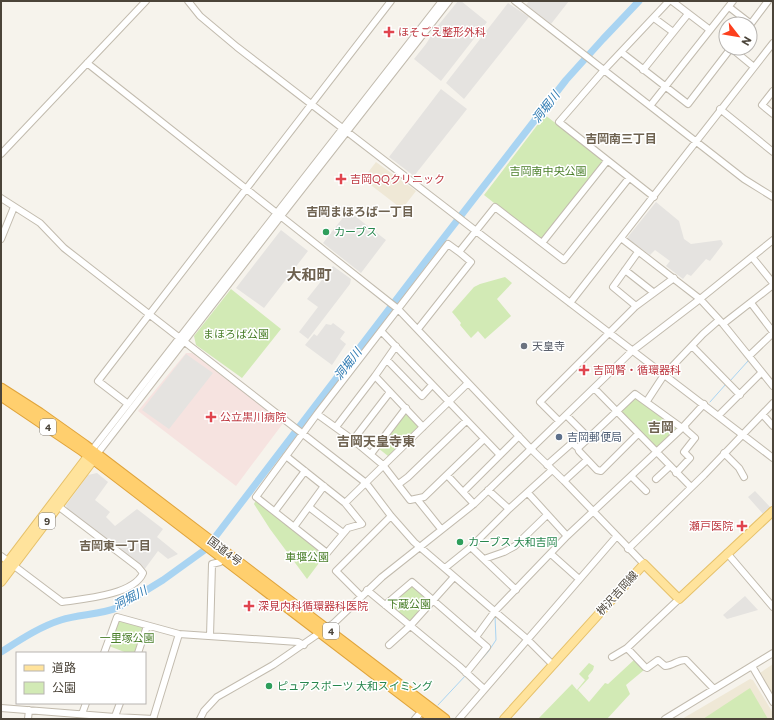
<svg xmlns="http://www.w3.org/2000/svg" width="774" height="720" viewBox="0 0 774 720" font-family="Commissioner,'Noto Sans JP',sans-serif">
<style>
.education{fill:#efe8d6}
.medical{fill:#f6e3e0}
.green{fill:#d2eab5}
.parking{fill:#e5e3e0}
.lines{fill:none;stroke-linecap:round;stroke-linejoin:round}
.stream{stroke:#a9d4f2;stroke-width:1}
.river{stroke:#a9d4f2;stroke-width:7}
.minor-casing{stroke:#c2bbae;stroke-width:8}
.major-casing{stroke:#e6c16a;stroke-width:10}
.highway-casing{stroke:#e0a43c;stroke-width:11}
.minor{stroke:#fff;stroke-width:6}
.major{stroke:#ffe39c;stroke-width:8}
.highway{stroke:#ffcf6e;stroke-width:9}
.health-dot{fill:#e0444e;stroke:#fff;stroke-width:1.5}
.leisure-dot{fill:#2e9e5b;stroke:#fff;stroke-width:1.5}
.worship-dot{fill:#6b7280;stroke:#fff;stroke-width:1.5}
.service-dot{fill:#5c6f8a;stroke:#fff;stroke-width:1.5}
.labels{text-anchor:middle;stroke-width:3;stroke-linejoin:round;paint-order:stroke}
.shield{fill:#fff;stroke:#817c74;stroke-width:1}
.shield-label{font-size:10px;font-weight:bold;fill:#4b4439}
.health-label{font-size:11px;fill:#be3a42;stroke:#fff;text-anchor:start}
.park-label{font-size:11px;fill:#4a7f2a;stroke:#fff}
.leisure-label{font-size:11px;fill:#27864d;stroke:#fff;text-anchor:start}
.worship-label{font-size:11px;fill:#5b616d;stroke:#fff;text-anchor:start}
.service-label{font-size:11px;fill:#4e5e75;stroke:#fff;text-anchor:start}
.street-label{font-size:11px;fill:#4b4439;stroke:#fff}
.water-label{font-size:12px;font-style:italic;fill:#2e7ab2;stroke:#fff}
.neighbourhood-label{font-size:12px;font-weight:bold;fill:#6e6250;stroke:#fff}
.quarter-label{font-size:13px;font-weight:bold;fill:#6e6250;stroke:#fff}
.district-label{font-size:15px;font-weight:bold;fill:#6e6250;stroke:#fff}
</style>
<rect width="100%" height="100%" fill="#f6f3ec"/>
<!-- education -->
<path class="education" d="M376,162L416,191L402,209L363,179Z
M773,664V696L760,673Z
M750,679L753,680L773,713V719H682Z"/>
<!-- medical -->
<path class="medical" d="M186,353H192L284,422L236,486L138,411Z"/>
<!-- green -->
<path class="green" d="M545,115L602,159V163L543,239H540L484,195Z
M505,277L512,283L497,299L511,316L485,339L478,331L471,338L460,325L461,323L452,312L474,287L480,284Z
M231,289L281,329L242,378L196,345L194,336Z
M636,395L681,429L657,451L620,413V409Z
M407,412L418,424V427L388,456L378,448L404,413Z
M256,500L325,555L307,579L270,529L254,504Z
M411,584L430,602L410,624L388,604Z
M121,620L143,627L144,630L136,653H127L109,646L119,621Z
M635,659L644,670L626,685L630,694L607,719H538L572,684L577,690L585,680L579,674L589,663L594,666L593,670L588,676L589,678L578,690L589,702L605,683L608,684Z
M750,688L768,719H703Z"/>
<!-- parking -->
<path class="parking" d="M458,1H461L487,22L441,81L414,59L426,44L436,28Z
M529,1H569L551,24L526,5Z
M508,3L529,17L464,99L446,83Z
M441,89L467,109L414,176L389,157Z
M656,202L679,221L684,239L691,244L721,240L723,244L710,261L706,259L691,276L687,274L683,279L666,266L670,261L655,250L650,255L627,238Z
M342,206L386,240L361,273L323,243L345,215L339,210Z
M281,230L308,251L264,308L236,288Z
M333,266L351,279L350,284L308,339L299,332L318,307L307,299Z
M333,323L345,332L340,339L346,344L332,365L305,345L314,334L317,336L326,324L331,325Z
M186,354L213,373L169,429L142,410Z
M97,473L108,482L95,500L110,512L106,517L115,526L137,509L163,529L157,537L178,554L168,559L158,551L144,570L67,509L66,505L88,475Z
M755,491L771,508L764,515L748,497Z
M745,596L758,610L727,619L723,615Z"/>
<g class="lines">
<!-- stream -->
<path class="stream" d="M730,381L748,361
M710,402L726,384
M470,672L488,652L496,640L495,616
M438,705L466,675"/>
<!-- river -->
<path class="river" d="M1,652C20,640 39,627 61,620C80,614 101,615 119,607L163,580L206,549L428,258L566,80L603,39L639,1"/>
<defs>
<path id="minor" d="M188,1L200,16L237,47L476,231L773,458
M515,1L712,154L744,179L773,197
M672,1L710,30
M729,7L751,24
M654,18L673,32
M750,25L768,1
M731,48L754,67
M621,52L688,104L731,48
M87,63L398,309L531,449L564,481L644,564
M643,70L688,14
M773,91L762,105L773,114
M650,106L733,1
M720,109L773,152
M1,154L146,1
M654,197L559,122L604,70L669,1
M1,198L40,223L64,248L366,483L391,516L414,542L527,639L553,665
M621,238L700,299L723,324L773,386
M1,239L14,207
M542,243L607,161
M752,257L773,283
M625,270L653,292
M570,303L773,43
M751,303L773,332
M636,306L613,287L638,252
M723,324L773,285
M418,329L471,262L459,252L495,207L564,260L629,178
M381,331L500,455
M692,346L740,395
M749,356L773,333
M387,360L422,396L432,385
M375,376L423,427
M594,388L691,487
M647,401L664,375L703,334L719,320
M128,404L98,381L391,1
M317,414L353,440L383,465L410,500L424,497L484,439
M566,415L589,438
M763,415L773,426
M718,416L761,373
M559,421L540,402L636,306L674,278
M336,427L375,376L396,346
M638,434L601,471L597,470L579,451L578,448L635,394L682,428
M353,440L390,392
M92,450L442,1
M724,453L739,468L744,477
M97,454L281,216L449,1
M371,454L406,408
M286,456L345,503L362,524L348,528L327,553L256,497L317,414L448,244L459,252
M547,465L572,443L578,448
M676,473L690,458L684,452L695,438L686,430L685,426
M447,475L474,504
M631,476L646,491
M656,479L670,466
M564,481L587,460
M397,483H400L408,477L466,421
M488,490L509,509
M463,492L519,436
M528,493L567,536
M417,499L441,529
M345,503L468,383
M309,507L343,533
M275,511L305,471
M294,527L324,486
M471,547L516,590
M628,549L704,475L773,403
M727,553L773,607
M551,554L579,579
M1,556L62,602C83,599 134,595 143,573L138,567L58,506
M484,559L504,552L515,546L547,515
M445,568L471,547L509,509L552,470
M367,590L459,666L484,689
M361,596L336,571L391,516
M385,605L412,582L487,647L466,673
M210,636L212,564L220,562L223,558
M476,637L495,611L567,536L682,428L704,404
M389,645L410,626L454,577
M627,648L645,667L647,668L658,660L665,666C673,666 678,659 686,660L714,689
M104,653L117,617L179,634L298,642L304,645
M138,653L147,626
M612,657L627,648L679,599
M752,666L773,702
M1,708L115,717L154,719
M82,714L86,703
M28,719L29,710
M114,719L120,703
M153,719L179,634
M200,719L204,711L217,697L273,665L334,623L382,577L474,504L632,351L700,299L773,240
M415,719L422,711
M459,719L616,537
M665,719L773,653"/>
<path id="major" d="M1,571L92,451
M1,582L97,455
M504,719L644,564L679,599L773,511"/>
<path id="highway" d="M1,388L40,413L85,445L445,719
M1,396L81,450L433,719"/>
</defs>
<!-- minor casing -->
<use href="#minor" class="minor-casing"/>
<!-- major casing -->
<use href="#major" class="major-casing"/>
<!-- highway casing -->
<use href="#highway" class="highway-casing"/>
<!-- minor -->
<use href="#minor" class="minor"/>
<!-- major -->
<use href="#major" class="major"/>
<!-- highway -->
<use href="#highway" class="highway"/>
</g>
<!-- markers -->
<g class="health-dot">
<path d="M387 26h4v4h4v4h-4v4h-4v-4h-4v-4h4z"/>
<path d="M339 173h4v4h4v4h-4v4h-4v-4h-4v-4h4z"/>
<path d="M582 364h4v4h4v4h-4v4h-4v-4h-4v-4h4z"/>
<path d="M209 411h4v4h4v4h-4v4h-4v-4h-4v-4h4z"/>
<path d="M740 520h4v4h4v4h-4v4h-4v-4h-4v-4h4z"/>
<path d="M247 600h4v4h4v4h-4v4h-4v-4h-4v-4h4z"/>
</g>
<g class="leisure-dot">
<circle cx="326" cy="232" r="4"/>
<circle cx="460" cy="542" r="4"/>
<circle cx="269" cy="686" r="4"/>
</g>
<circle class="worship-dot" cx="524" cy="346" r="4"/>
<circle class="service-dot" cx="559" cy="437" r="4"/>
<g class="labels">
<!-- shield labels -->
<g class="shield">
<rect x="40" y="419" width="16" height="16" rx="3"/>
<rect x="39" y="513" width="16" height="16" rx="3"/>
<rect x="323" y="623" width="16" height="16" rx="3"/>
</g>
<g class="shield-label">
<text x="48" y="431">4</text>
<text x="47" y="525">9</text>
<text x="331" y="635">4</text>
</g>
<!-- health labels -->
<g class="health-label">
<text x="398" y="36">ほそごえ整形外科</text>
<text x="350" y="183">吉岡QQクリニック</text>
<text x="593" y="374">吉岡腎・循環器科</text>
<text x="220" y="421">公立黒川病院</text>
<text x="733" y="530" text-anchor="end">瀬戸医院</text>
<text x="258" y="610">深見内科循環器科医院</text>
</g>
<!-- park labels -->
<g class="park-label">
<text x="548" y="175">吉岡南中央公園</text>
<text x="236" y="338">まほろば公園</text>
<text x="307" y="561">車堰公園</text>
<text x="409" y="608">下蔵公園</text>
<text x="127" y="642">一里塚公園</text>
</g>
<!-- leisure labels -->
<g class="leisure-label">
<text x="334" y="236">カーブス</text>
<text x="468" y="546">カーブス 大和吉岡</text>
<text x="277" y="690">ピュアスポーツ 大和スイミング</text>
</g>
<!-- worship labels -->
<g class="worship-label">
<text x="532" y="350">天皇寺</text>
</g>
<!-- service labels -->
<g class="service-label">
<text x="567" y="441">吉岡郵便局</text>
</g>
<!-- street labels -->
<g class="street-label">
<text transform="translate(225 551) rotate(37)" y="4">国道4号</text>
<text transform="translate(617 593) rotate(-48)" y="4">桝沢吉岡線</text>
</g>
<!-- water labels -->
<g class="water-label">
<text transform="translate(546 107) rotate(-52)" y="4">洞堀川</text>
<text transform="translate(348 364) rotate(-52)" y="4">洞堀川</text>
<text transform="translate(130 598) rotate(-28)" y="4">洞堀川</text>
</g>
<!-- neighbourhood labels -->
<g class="neighbourhood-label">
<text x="621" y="143">吉岡南三丁目</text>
<text x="360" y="216">吉岡まほろば一丁目</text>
<text x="115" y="550">吉岡東一丁目</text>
</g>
<!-- quarter labels -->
<g class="quarter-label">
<text x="661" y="432">吉岡</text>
<text x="376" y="446">吉岡天皇寺東</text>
</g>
<!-- district labels -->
<g class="district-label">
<text x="309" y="280">大和町</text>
</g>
</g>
<!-- border -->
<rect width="774" height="720" fill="none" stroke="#4b4439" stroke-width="4"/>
<!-- legend -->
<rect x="16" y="652" width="130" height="52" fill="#ffffff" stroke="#b7b4b0"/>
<rect x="24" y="665" width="20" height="6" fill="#ffe39c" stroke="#b7b4b0"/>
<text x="52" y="672" font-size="12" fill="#4b4439">道路</text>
<rect x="24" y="682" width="20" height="12" fill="#d2eab5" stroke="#b7b4b0"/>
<text x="52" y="692" font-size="12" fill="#4b4439">公園</text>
<!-- north arrow -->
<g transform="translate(738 36) rotate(121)"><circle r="19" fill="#ffffff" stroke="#b7b4b0"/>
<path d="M0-3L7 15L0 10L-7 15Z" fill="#fc3f1d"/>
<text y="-6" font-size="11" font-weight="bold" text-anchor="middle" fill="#4b4439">N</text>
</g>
</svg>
